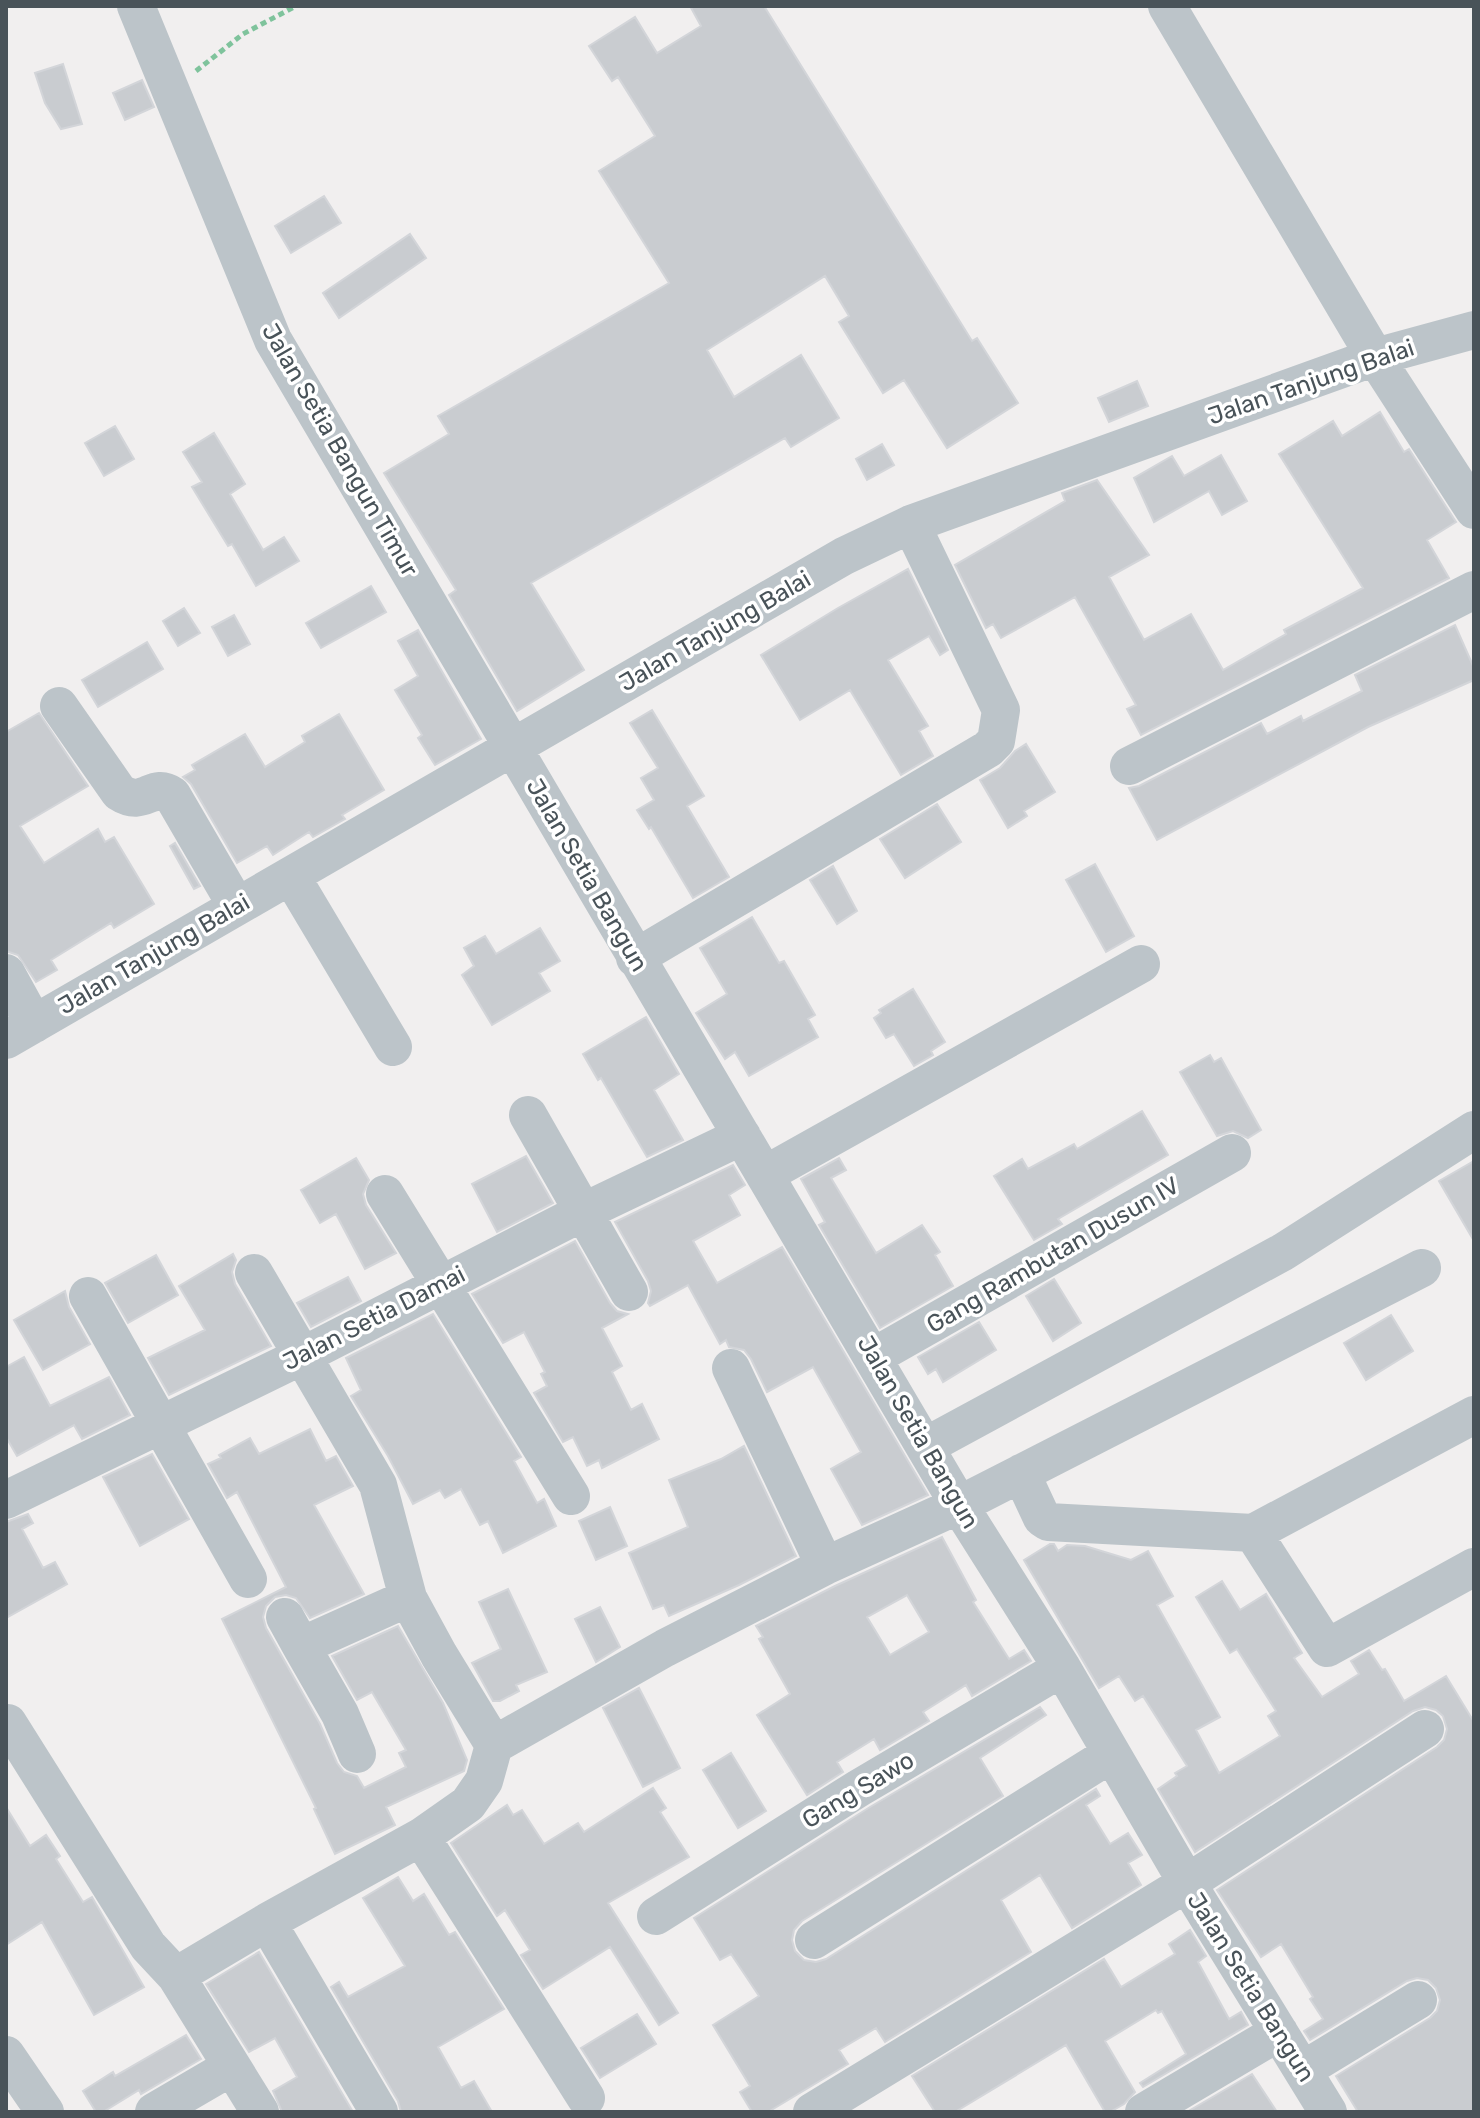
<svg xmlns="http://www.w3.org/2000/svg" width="1480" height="2118" viewBox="0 0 1480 2118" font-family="Rubik,sans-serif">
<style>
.building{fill:#c9ccd0;stroke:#d3d5d9;stroke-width:2;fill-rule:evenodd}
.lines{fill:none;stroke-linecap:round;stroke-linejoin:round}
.path{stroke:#7fc39c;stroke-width:5;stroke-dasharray:6 4;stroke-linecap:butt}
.minor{stroke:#bcc4c9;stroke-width:38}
.labels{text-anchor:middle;stroke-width:7;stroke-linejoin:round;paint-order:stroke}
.street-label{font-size:24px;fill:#495359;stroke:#fff}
</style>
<rect width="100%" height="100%" fill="#f1efef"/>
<!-- building -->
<path class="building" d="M690,6H764L972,341L977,338L1018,403L947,448L904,380L883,393L839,322L849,316L825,276L707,350L734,397L801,355L839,418L791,447L785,438L531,583L584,670L517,711L449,595L456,590L384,473L449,434L438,416L669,283L599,171L655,136L618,77L612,81L589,46L635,17L657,53L701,26Z
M63,64L82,124L61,129L45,103L35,73Z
M142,80L154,107L125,120L113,93Z
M324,196L341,223L291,253L275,226Z
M410,234L426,258L339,318L323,293Z
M1137,381L1148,406L1109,422L1098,398Z
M1380,412L1404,452L1409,449L1456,522L1427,540L1449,578L1141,735L1127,709L1136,705L1075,597L1001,638L993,624L986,628L955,565L1065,501L1062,493L1097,480L1149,555L1109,577L1144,640L1191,614L1223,670L1286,634L1284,630L1363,588L1279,454L1333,421L1342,436Z
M115,426L134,459L104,476L85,443Z
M214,433L245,484L230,494L263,550L284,537L299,561L256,586L232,544L228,546L192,487L202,482L183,452Z
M882,444L894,465L867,480L856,459Z
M1221,455L1247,501L1222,515L1209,491L1154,522L1134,478L1172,456L1184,476Z
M908,569L948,650L940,655L929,636L888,660L928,726L919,731L933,756L901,775L850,690L800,720L761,655L838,608Z
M371,586L386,612L321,648L306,623Z
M184,608L200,633L178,646L163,621Z
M234,615L250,644L228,656L212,627Z
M1455,625L1474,668V680L1368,727L1157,840L1129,788L1139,786L1261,723L1267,734L1301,716L1303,721L1362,691L1355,675Z
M418,630L481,739L435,765L418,738L422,735L395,690L418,676L398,641Z
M147,642L163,669L98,707L82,680Z
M652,710L704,796L687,806L729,877L693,898L651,827L649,829L637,810L654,800L641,778L658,768L630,723Z
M39,713L88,786L20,826L44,863L98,829L105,842L114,837L154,904L114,928L111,923L51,960L57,970L36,982L18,955L6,951V732Z
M339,714L384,790L342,815L345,819L313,837L309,832L273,855L267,846L237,863L191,784L183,777L195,770L192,765L245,734L265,767L305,742L302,736Z
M1026,744L1055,792L1024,811L1027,816L1008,828L980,780L1000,768L1015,751Z
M937,804L961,842L905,878L880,839Z
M175,843L200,886L194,889L170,846Z
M1095,864L1134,936L1106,952L1066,880Z
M833,866L857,911L837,924L810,880Z
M752,917L779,963L784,961L815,1015L808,1019L818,1037L749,1076L735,1052L725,1059L696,1013L727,994L700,948Z
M540,928L560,961L539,973L550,991L492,1025L462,975L474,966L464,948L485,936L496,954Z
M913,989L945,1042L931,1051L933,1055L914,1066L894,1034L886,1038L874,1018L881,1013L879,1010Z
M646,1017L679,1074L654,1090L683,1140L647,1157L601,1078L598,1080L583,1054Z
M1210,1055L1214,1062L1221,1058L1261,1130L1248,1138L1233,1131L1217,1136L1180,1072Z
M1142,1111L1168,1155L1058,1219L1062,1224L1034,1240L994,1176L1022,1159L1028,1169L1074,1144L1077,1149Z
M526,1156L553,1203L497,1232L472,1184Z
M356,1158L369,1180L363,1194L366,1205L396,1253L365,1269L336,1214L320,1223L301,1190Z
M839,1158L846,1170L831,1178L876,1253L922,1225L940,1252L935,1255L953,1286L880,1328L819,1225L825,1222L801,1179Z
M1474,1161V1241L1439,1181Z
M733,1165L745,1185L729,1195L740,1215L693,1241L717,1283L782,1247L928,1495L862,1525L831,1469L861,1452L813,1367L767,1392L751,1359L744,1350L729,1347L726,1340L720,1344L688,1285L650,1306L648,1303L651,1291L648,1281L615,1222Z
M575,1241L610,1303L617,1311L628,1314L602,1328L622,1366L612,1372L631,1410L642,1404L659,1439L602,1468L599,1460L587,1466L573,1437L563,1442L534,1393L547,1386L541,1374L545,1372L524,1332L503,1343L472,1294Z
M233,1254L236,1260L232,1272L235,1284L271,1346L169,1395L148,1358L205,1330L179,1286Z
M156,1255L178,1295L128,1323L105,1283Z
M348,1277L361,1301L311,1327L297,1303Z
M1054,1279L1081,1323L1053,1341L1026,1296Z
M65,1291L69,1307L90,1344L43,1370L14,1320Z
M433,1314L521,1457L514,1461L537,1503L544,1499L556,1526L503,1553L488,1521L480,1525L461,1489L445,1498L440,1490L413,1504L388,1456L351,1396L361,1390L346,1358Z
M1391,1315L1413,1351L1366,1380L1344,1343Z
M979,1322L996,1350L943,1382L936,1369L928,1374L918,1357Z
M24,1357L50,1406L109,1377L130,1415L82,1439L74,1425L17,1456L6,1437V1367Z
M310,1429L326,1461L336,1456L353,1486L314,1505L364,1594L310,1618L296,1598L286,1595L275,1597L266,1606L263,1617L266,1628L320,1724L337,1763L344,1772L357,1776L364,1788L406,1767L399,1753L406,1750L372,1692L357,1700L332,1656L398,1626L443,1703L467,1760L464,1771L386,1807L395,1825L335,1854L314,1809L316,1808L222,1619L286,1587L237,1492L227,1498L208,1464L221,1458L219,1455L250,1438L259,1454Z
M744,1446L796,1556L739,1585L669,1616L664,1605L653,1609L629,1553L688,1527L669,1480L721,1459Z
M152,1454L189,1519L140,1546L103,1477Z
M610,1507L627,1546L596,1560L579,1521Z
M28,1514L33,1523L22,1529L43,1568L55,1562L67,1584L6,1618V1522Z
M942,1537L976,1600L973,1602L1009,1659L1024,1650L1031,1661L972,1696L966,1685L923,1712L929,1721L880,1750L874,1739L837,1762L843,1772L807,1795L757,1715L790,1694L759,1639L763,1637L756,1626L835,1586ZM907,1595L929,1632L890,1655L867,1617Z
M1050,1544H1054L1058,1551L1067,1545L1085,1546L1131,1560L1148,1551L1173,1596L1157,1605L1220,1717L1196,1730L1219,1773L1280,1736L1268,1716L1276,1711L1237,1649L1230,1653L1196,1597L1222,1581L1240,1610L1266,1594L1302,1653L1294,1658L1322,1697L1359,1674L1351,1661L1369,1650L1382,1670L1385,1669L1404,1701L1446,1676L1474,1722V2112H1358L1336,2076L1430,2018L1437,2011L1440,2000L1436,1988L1428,1980L1417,1978L1407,1981L1310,2040L1304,2031L1323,2019L1310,1999L1313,1997L1281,1944L1261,1957L1217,1890L1437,1747L1444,1740L1447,1729L1443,1716L1436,1710L1425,1707L1413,1711L1195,1852L1158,1789L1177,1776L1175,1773L1187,1766L1143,1696L1135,1701L1119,1676L1099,1688L1024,1560Z
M508,1589L547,1672L516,1685L519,1691L500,1701H493L472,1663L501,1649L479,1602Z
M600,1607L620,1647L596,1662L575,1619Z
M639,1688L680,1768L643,1787L603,1708Z
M1040,1707L1046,1715L980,1758L1003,1796L802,1921L794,1930L792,1940L795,1951L804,1960L816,1962L826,1959L1096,1789L1100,1796L1086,1805L1110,1844L1128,1833L1142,1855L1128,1863L1141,1885L1072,1928L1040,1875L1001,1900L1031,1952L885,2042L876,2028L839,2050L848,2064L768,2112H752L740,2092L750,2086L713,2025L759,1996L731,1954L720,1960L694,1918L870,1807Z
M731,1753L766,1811L738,1828L703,1770Z
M653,1788L666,1808L660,1812L689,1857L608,1903L678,2013L659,2025L610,1947L543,1989L521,1955L530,1950L505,1910L497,1916L451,1843L507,1805L513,1815L522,1810L544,1844L578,1823L584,1832Z
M6,1807L30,1846L46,1835L60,1856L56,1859L83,1902L92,1897L144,1987L94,2015L42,1922L6,1945Z
M398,1877L413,1901L424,1894L449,1935L455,1932L504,2009L438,2047L461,2088L474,2081L492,2112H401L398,2101L331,1987L339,1982L348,1997L405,1966L363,1898Z
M1190,1930L1206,1956L1198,1962L1229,2019L1241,2012L1248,2025L1143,2087L1140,2083L1186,2054L1162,2011L1158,2013L1156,2010L1105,2041L1135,2092L1124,2104L1110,2112H1105L1066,2045L955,2112H935L912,2076L1104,1959L1121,1987L1175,1954L1169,1944Z
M259,1952L353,2112H282L273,2091L297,2077L275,2038L249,2052L206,1984Z
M637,2014L656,2044L600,2078L581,2048Z
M186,2035L201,2059L141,2094L139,2090L103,2112H96L83,2091L113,2072L115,2076Z
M1252,2074L1277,2112H1187Z"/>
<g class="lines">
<!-- path -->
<path class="path" d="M196,71L243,34L296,6"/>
<!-- minor -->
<path class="minor" d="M136,6L273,340L959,1505L1062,1668L1187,1883L1328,2112
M1167,6L1375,357L1474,510
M59,706L119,792C145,809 152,781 172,795L236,905
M1129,766L1474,590
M291,876L393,1047
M635,958L988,749L996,741L1001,710L911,524
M6,973L34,1024
M6,1040L844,556L911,524L1375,357L1474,330
M528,1115L629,1292
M766,1174L1141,964
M385,1194L571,1496
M254,1273L378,1485L408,1598
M88,1296L248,1579
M873,1357L1232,1153
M731,1368L825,1566
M926,1446L1283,1252L1474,1130
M1021,1473L1042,1518L1048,1522L1253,1533L1327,1648L1474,1567
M6,1500L302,1356L583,1212L742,1136
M1253,1533L1474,1415
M285,1617L301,1646
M8,1723L148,1946L176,1976L260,2112
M357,1754L340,1714L301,1646L408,1598L439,1655L494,1745L665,1648L825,1566L959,1505L1422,1268
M421,1837L586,2098
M656,1916L859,1788L1062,1668
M814,1940L1111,1754
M176,1976L267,1922
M6,2055L45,2112
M1303,2070L1418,2000
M154,2112L231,2067
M379,2112L267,1922L421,1837L468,1804L484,1781L494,1745
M812,2112L1187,1883L1425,1729
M1144,2112L1279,2032"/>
</g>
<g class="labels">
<!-- street labels -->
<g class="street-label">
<text transform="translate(1311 382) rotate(-19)" y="8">Jalan Tanjung Balai</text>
<text transform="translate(340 450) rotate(60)" y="8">Jalan Setia Bangun Timur</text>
<text transform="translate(715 631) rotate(-30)" y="8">Jalan Tanjung Balai</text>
<text transform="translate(587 875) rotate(60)" y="8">Jalan Setia Bangun</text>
<text transform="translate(154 954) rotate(-30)" y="8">Jalan Tanjung Balai</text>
<text transform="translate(1053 1255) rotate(-30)" y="8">Gang Rambutan Dusun IV</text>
<text transform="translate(374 1318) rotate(-27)" y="8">Jalan Setia Damai</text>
<text transform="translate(918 1432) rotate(60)" y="8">Jalan Setia Bangun</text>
<text transform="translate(858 1790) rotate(-31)" y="8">Gang Sawo</text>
<text transform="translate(1251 1987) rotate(58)" y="8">Jalan Setia Bangun</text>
</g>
</g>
<!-- border -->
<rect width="1480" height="2118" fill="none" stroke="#495359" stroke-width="16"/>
</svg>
